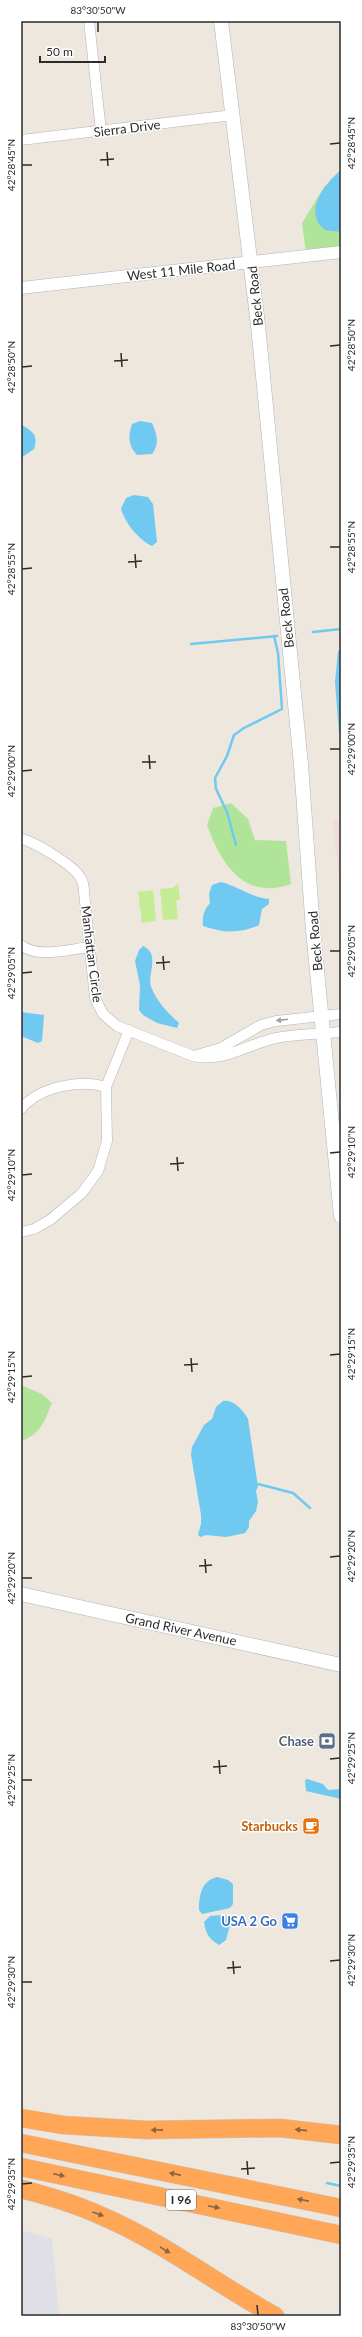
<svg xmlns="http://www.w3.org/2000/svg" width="362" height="2337" viewBox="0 0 362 2337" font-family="Lato,sans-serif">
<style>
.industrial{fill:#e0dee6}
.medical{fill:#f4dbdb}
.green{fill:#b0e599}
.pitch{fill:#c3ec95}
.water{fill:#6fc9f1}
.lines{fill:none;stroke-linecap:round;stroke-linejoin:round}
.stream{stroke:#6fc9f1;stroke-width:2.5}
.minor-casing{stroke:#b1b3bf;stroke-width:11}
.tertiary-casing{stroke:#b1b3bf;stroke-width:13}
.secondary-casing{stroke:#b1b3bf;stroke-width:15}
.motorway-casing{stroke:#c8c8c8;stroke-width:19}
.minor{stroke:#fff;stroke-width:10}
.tertiary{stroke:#fff;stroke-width:12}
.secondary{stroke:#fff;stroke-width:14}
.motorway{stroke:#ffa757;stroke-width:18}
.oneway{fill:#a0a0a0}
.oneway2{fill:#8a633f}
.ticks{fill:none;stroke:#2b2b2b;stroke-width:1.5}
.labels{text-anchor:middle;stroke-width:3;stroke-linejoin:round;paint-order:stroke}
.shield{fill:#fff;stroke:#6b6b6b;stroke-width:1}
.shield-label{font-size:12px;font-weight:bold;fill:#2b2b2b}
.street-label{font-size:13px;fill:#2b2b2b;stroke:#fff}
.service-label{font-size:13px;font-weight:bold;fill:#4e5e75;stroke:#fff;text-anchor:end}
.food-label{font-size:13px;font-weight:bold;fill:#c56008;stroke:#fff;text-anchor:end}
.shop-label{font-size:13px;font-weight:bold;fill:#366cbe;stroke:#fff;text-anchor:end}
.neatline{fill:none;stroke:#2b2b2b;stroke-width:1.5}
.ticks-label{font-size:10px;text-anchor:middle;fill:#2b2b2b}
</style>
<rect width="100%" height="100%" fill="#ede7dd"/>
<!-- industrial -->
<path class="industrial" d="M21,2230L52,2239L59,2316H21Z"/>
<!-- medical -->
<path class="medical" d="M341,819V902L333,820Z"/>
<!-- green -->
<path class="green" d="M339,173H341V249L306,253L302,223L324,187Z
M231,803L248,819L255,840L286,841L291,884C244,901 221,864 207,825L213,808Z
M21,1385L42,1394L52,1403C44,1422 41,1434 21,1441Z"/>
<!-- pitch -->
<path class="pitch" d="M178,884L180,900H176L178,919L163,920L160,889L172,888Z
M153,890L156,921L142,923L138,892Z"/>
<!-- water -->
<path class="water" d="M341,170V232L325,230C302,213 325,183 341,170Z
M140,421L152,423C157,435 160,443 152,454L137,455C128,445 128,436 132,424Z
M22,425C34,432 38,436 34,449L21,458Z
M134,495L148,497L153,504L157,542L152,546C139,540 125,523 121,509L126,498Z
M341,650V734L339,733L335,682L338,651Z
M221,882C238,886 252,898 269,899V904L262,909L259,925C240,934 223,933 203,926C202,916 204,910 210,903L209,894L212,885Z
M143,946C162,955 145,976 152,989C158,1003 168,1013 179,1023L177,1028L157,1023L143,1015L139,1010L140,985L135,961L139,950Z
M21,1012L44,1015L42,1041L38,1043L21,1036Z
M223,1401C233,1399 244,1411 248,1419L258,1487L256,1491L258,1502L256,1511L249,1521V1527L245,1533L226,1537L206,1535L201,1537L198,1535L201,1524V1515L191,1455L192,1447L204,1425L212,1419L216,1407Z
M307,1779L323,1784L328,1790L341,1789V1799L306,1791L305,1780Z
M217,1877L228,1880L233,1884V1904L230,1908L202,1914L199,1910C199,1896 201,1881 217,1877Z
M221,1915L228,1916L230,1925L226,1940L219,1945C209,1939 206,1934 204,1922L210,1916Z"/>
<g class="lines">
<!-- stream -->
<path class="stream" d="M313,632L341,629
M191,644L277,636
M236,845L227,812L216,789L215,778L227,756L234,735L244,728L282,709L278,653L274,636
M258,1484L293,1493L310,1508
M327,2183L341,2186"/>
<defs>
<path id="minor" d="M89,21L101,131
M21,140L233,115
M21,839C34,841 74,866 80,877C83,881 84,886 84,892L95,998L103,1014L117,1026L193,1056C224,1063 247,1044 276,1038C297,1034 320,1034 341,1032
M21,945C37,959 70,949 90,947
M197,1055L221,1048L261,1025L276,1021L341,1014
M21,1109C39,1087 79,1079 106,1087
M21,1232L34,1229L50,1220L82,1193L98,1171L107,1141L106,1087L129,1030"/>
<path id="tertiary" d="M21,288L341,252"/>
<path id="secondary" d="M221,21L258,325L301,765L313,930L341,1216
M21,1594L341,1665"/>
<path id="motorway" d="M21,2118L63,2125L147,2130L280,2128L341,2135
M21,2143L341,2208
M21,2167L341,2235
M21,2189C49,2196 78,2205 104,2217C164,2243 217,2284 275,2316"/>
</defs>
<!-- minor casing -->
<use href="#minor" class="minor-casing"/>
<!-- tertiary casing -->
<use href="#tertiary" class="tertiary-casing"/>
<!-- secondary casing -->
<use href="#secondary" class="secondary-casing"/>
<!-- motorway casing -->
<use href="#motorway" class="motorway-casing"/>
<!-- minor -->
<use href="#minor" class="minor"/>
<!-- tertiary -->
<use href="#tertiary" class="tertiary"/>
<!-- secondary -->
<use href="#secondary" class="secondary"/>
<!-- motorway -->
<use href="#motorway" class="motorway"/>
</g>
<!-- one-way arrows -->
<defs><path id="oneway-solid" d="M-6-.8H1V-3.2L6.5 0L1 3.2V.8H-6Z"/></defs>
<use class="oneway" href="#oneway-solid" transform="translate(282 1020) rotate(173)"/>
<g class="oneway2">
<use href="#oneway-solid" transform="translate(157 2130) rotate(179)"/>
<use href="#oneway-solid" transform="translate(301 2130) rotate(-174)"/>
<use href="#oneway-solid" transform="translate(175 2174) rotate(-169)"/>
<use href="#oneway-solid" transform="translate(59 2175) rotate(12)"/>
<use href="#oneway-solid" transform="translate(303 2200) rotate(-169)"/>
<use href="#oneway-solid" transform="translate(214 2207) rotate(12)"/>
<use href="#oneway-solid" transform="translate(98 2214) rotate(20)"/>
<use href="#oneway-solid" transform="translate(165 2250) rotate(31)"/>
</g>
<!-- ticks -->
<path class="ticks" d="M98,22V32M330,144L340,143M107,152L108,166M100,160L114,159M22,165H32M330,346L340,345M121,353L122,367M114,361L128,360M22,367L32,366M330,547H340M135,554L136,568M128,562L142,561M22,569L32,568M330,749H340M149,755L150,769M142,762H156M22,771L32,770M330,951H340M163,956L164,970M156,963L170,962M22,973L32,972M330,1153L340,1152M177,1157L178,1171M170,1164L184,1163M22,1175L32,1174M330,1355L340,1354M191,1358L192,1372M184,1365L198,1364M22,1377L32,1376M330,1557L340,1556M205,1559L206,1573M199,1566L212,1565M22,1578H32M330,1759L340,1758M219,1760L220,1774M213,1767L227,1766M22,1780H32M233,1961L234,1974M330,1961L340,1960M227,1968L241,1967M22,1982H32M247,2161L248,2175M330,2163L340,2162M241,2169L255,2168M22,2184L32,2183M257,2305L258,2315"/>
<!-- icons -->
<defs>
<symbol id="bank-square" viewBox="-11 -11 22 22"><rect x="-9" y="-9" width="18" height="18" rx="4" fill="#5c6f8a" stroke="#fff"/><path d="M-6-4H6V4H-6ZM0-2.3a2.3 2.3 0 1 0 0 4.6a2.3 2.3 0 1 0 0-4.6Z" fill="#fff"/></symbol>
<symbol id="cafe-square" viewBox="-11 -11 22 22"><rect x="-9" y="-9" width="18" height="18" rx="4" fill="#e8710a" stroke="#fff"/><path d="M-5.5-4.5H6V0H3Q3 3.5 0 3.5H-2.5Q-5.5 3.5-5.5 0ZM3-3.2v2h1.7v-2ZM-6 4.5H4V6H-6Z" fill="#fff"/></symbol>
<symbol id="supermarket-square" viewBox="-11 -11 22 22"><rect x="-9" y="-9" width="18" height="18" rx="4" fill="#3f7fe0" stroke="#fff"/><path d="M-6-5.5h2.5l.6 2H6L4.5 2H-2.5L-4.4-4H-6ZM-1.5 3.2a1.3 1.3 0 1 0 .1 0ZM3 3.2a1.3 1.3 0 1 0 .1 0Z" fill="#fff"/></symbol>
</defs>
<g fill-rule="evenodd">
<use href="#bank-square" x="317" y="1731" width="20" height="20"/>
<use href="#cafe-square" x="301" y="1816" width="20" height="20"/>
<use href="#supermarket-square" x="280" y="1911" width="20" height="20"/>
</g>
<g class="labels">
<!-- shield labels -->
<rect class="shield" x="166" y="2190" width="30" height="20" rx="3"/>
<g class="shield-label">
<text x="181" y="2204">I 96</text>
</g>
<!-- street labels -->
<g class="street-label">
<text transform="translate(127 128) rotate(-7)" y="5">Sierra Drive</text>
<text transform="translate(181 270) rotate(-6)" y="5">West 11 Mile Road</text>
<text transform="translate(255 296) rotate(-96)" y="5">Beck Road</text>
<text transform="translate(286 618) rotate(-96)" y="5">Beck Road</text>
<text transform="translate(315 941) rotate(-95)" y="5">Beck Road</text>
<text transform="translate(92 954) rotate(83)" y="5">Manhattan Circle</text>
<text transform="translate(181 1629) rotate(12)" y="5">Grand River Avenue</text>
</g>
<!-- service labels -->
<g class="service-label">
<text x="314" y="1746">Chase</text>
</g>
<!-- food labels -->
<g class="food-label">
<text x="298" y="1831">Starbucks</text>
</g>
<!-- shop labels -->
<g class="shop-label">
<text x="277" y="1926">USA 2 Go</text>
</g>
</g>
<!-- border -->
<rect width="362" height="2337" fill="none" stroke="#ffffff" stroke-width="44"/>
<!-- scale -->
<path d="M40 56v6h65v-6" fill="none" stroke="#2b2b2b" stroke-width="2"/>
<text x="46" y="56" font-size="12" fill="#2b2b2b" stroke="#ffffff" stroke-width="3" paint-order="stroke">50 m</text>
<rect x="22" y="22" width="318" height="2293" class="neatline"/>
<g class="ticks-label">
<text x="98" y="14">83°30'50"W</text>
<text transform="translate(351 143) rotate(-90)" y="4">42°28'45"N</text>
<text transform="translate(11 165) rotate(-90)" y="4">42°28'45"N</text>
<text transform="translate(351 345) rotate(-90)" y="4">42°28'50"N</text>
<text transform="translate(11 367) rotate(-90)" y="4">42°28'50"N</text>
<text transform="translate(351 547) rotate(-90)" y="4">42°28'55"N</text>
<text transform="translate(11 569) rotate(-90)" y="4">42°28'55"N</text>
<text transform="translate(351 749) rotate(-90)" y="4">42°29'00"N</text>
<text transform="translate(11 771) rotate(-90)" y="4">42°29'00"N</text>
<text transform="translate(351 951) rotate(-90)" y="4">42°29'05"N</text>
<text transform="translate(11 973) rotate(-90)" y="4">42°29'05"N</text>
<text transform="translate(351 1152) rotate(-90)" y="4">42°29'10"N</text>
<text transform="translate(11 1175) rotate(-90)" y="4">42°29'10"N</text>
<text transform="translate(351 1354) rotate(-90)" y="4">42°29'15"N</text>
<text transform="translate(11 1377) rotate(-90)" y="4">42°29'15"N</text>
<text transform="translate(351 1556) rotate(-90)" y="4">42°29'20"N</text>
<text transform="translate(11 1578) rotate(-90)" y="4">42°29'20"N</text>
<text transform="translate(351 1758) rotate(-90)" y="4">42°29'25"N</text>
<text transform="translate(11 1780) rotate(-90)" y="4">42°29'25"N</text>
<text transform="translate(351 1960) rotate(-90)" y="4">42°29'30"N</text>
<text transform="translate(11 1982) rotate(-90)" y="4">42°29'30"N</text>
<text transform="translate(351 2162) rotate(-90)" y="4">42°29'35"N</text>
<text transform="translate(11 2184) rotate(-90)" y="4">42°29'35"N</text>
<text x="258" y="2330">83°30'50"W</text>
</g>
</svg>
